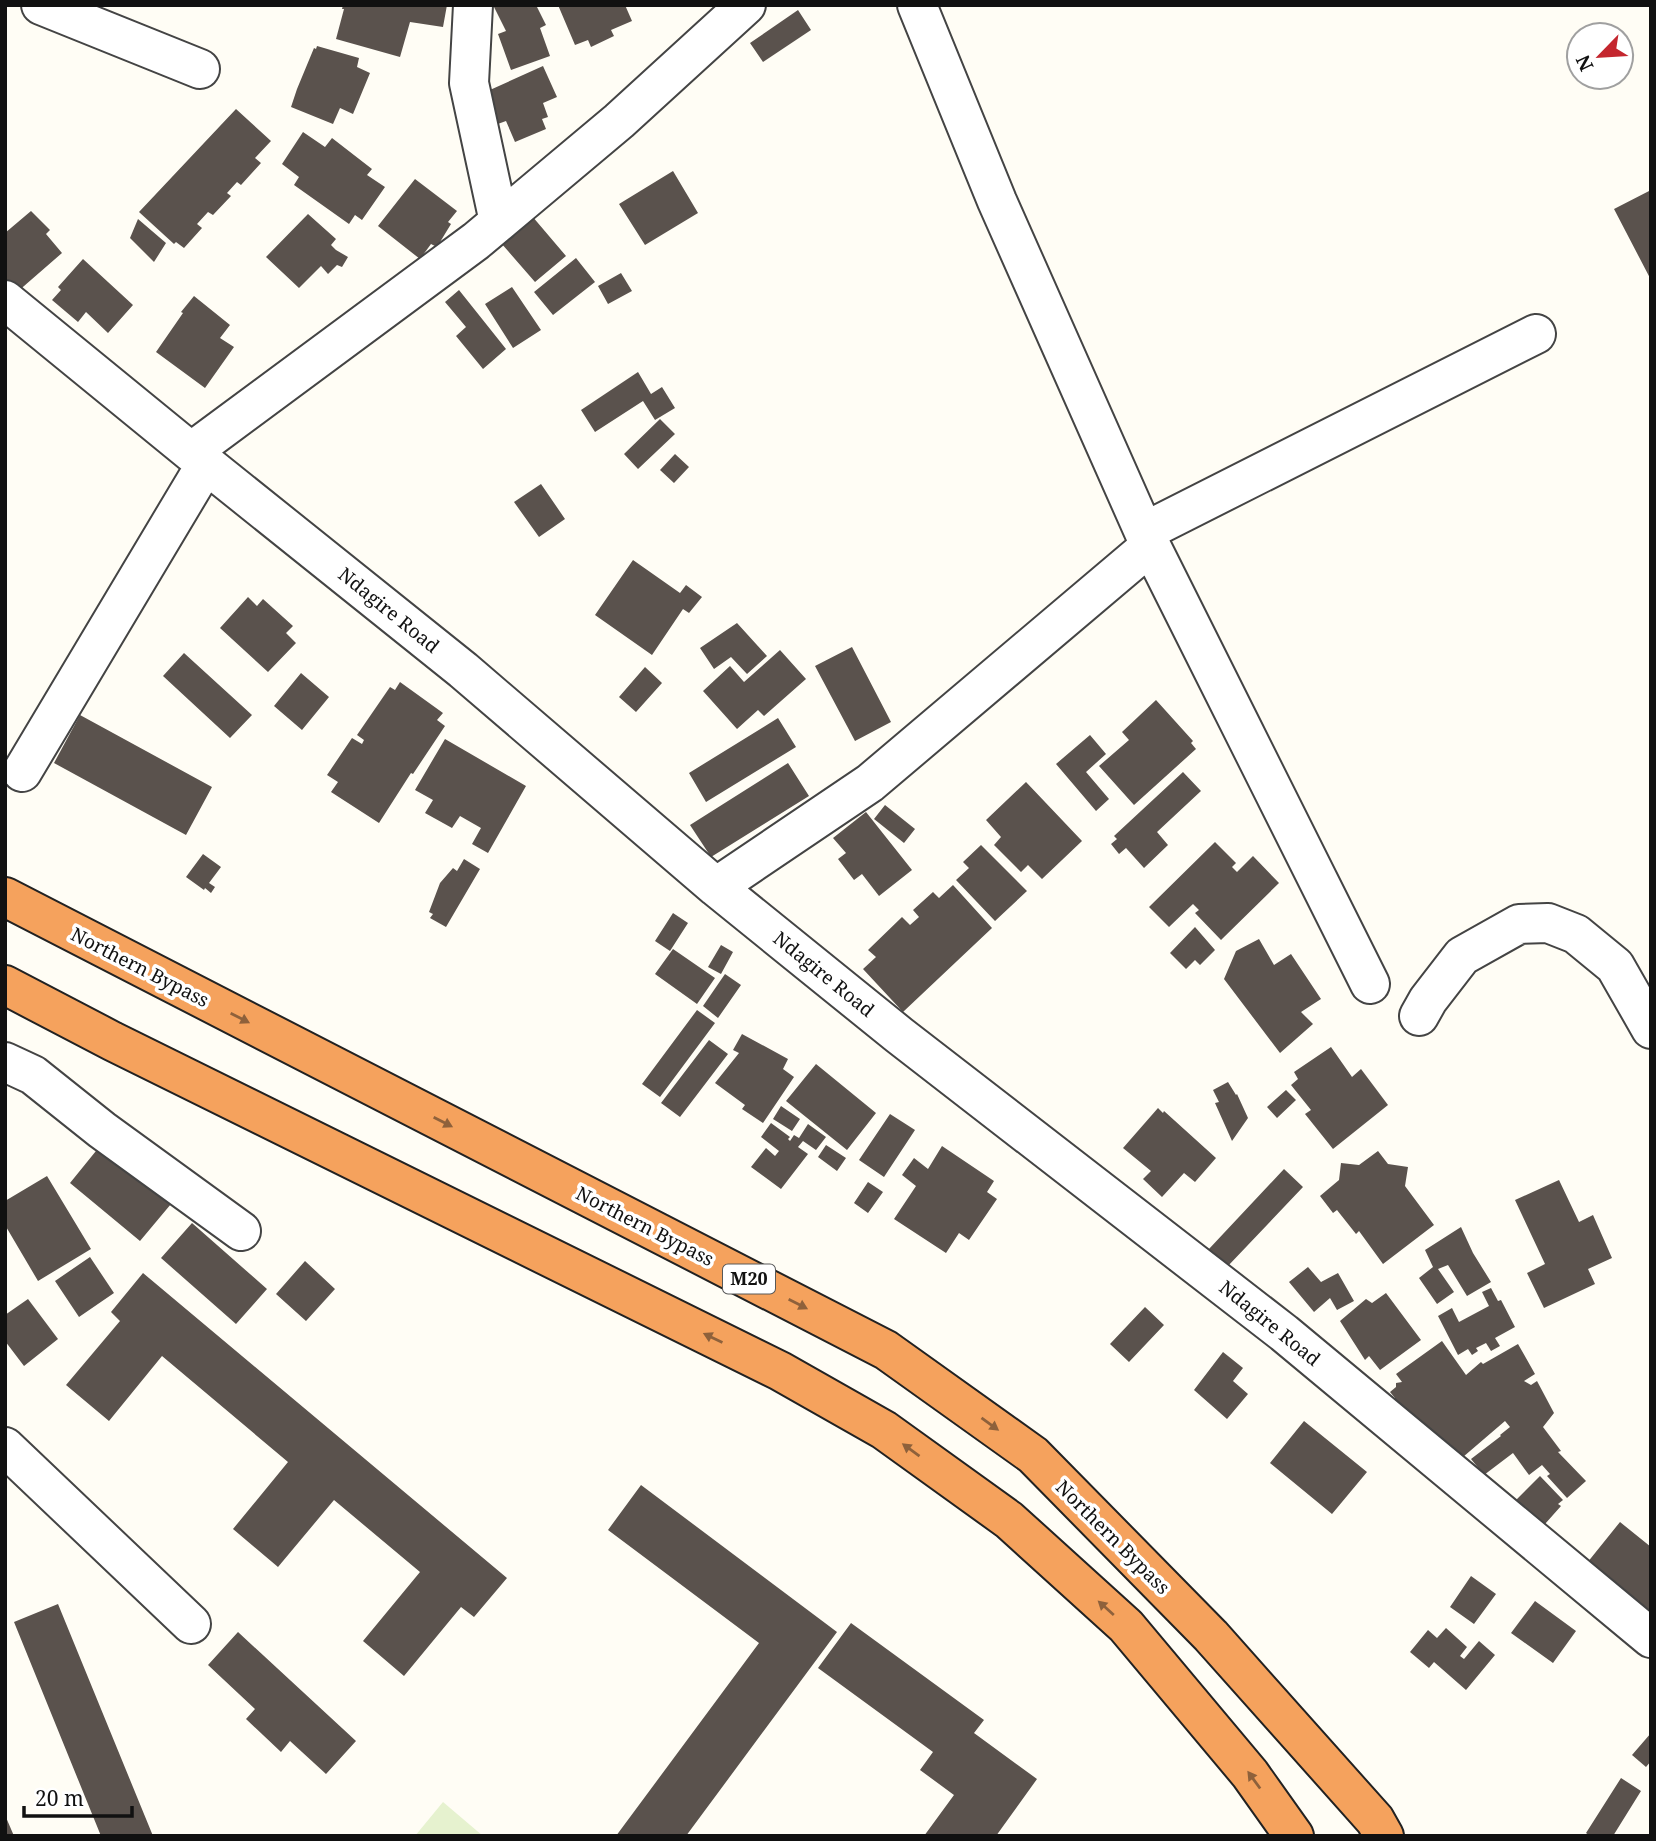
<svg xmlns="http://www.w3.org/2000/svg" width="1656" height="1841" viewBox="0 0 1656 1841" font-family="'Noto Serif',serif">
<style>
.pitch{fill:#e6f2cf}
.building{fill:#5a524d}
.lines{fill:none;stroke-linecap:round;stroke-linejoin:round}
.minor-casing{stroke:#444;stroke-width:42}
.highway-casing{stroke:#222;stroke-width:42}
.minor{stroke:#fff;stroke-width:38}
.highway{stroke:#f5a25d;stroke-width:38}
.oneway{fill:#8e613b}
.labels{text-anchor:middle;stroke-width:7;stroke-linejoin:round;paint-order:stroke}
.shield{fill:#fff;stroke:#585858;stroke-width:2}
.shield-label{font-size:18px;font-weight:bold;fill:#111}
.street-label{font-size:19px;fill:#111;stroke:#fff}
</style>
<rect width="100%" height="100%" fill="#fffdf5"/>
<!-- pitch -->
<path class="pitch" d="M443,1802L483,1836H415Z"/>
<!-- building -->
<path class="building" d="M343,5H447L443,27L410,22L400,57L336,39L344,9H342Z
M497,5H536L546,25L540,28L550,56L511,70L498,34L506,31L494,7Z
M558,5H625L632,21L611,30L614,36L591,47L588,40L575,45Z
M798,10L811,30L763,62L750,43Z
M317,46L359,58L357,67L370,73L353,114L340,108L333,124L291,107L297,89L314,48L316,49Z
M543,66L557,97L543,103L548,117L542,119L546,129L515,142L506,121L495,125L481,94Z
M236,109L271,141L255,158L261,163L241,185L237,182L227,193L231,196L213,215L208,212L197,224L202,228L184,248L176,242L174,244L139,212Z
M303,132L325,147L332,138L372,169L367,175L385,187L362,220L355,215L349,224L294,185L299,177L282,164Z
M673,171L698,213L645,245L619,204Z
M415,179L457,211L448,222L451,224L437,247L431,244L420,259L378,226Z
M1651,190V280L1614,209Z
M31,211L50,230L46,234L62,253L16,293L5,281V233Z
M308,214L336,239L331,245L336,250L348,257L342,267L337,265L328,274L321,266L299,288L266,257Z
M532,216L566,256L535,282L501,243Z
M138,219L166,243L154,262L130,238Z
M576,258L595,282L553,315L534,292Z
M83,259L133,305L108,333L86,312L78,322L52,300L61,290L58,287Z
M621,273L632,291L608,304L598,286Z
M512,287L541,330L513,348L485,304Z
M459,290L506,349L483,369L456,336L466,327L445,302Z
M194,296L230,325L220,338L234,347L205,388L156,352L183,313L181,312Z
M638,372L651,394L662,387L675,408L655,420L643,401L595,432L581,410Z
M660,419L675,434L638,469L624,454Z
M675,454L689,467L674,483L660,470Z
M541,484L565,519L539,537L514,502Z
M633,560L680,593L686,585L702,597L689,613L683,609L652,655L595,615Z
M248,597L257,606L263,599L293,626L286,633L296,643L268,672L220,628Z
M737,623L767,656L747,674L731,657L714,669L700,648Z
M852,647L891,722L855,741L815,666Z
M780,650L806,679L764,716L758,710L737,729L703,691L730,666L744,682Z
M184,653L252,715L230,738L163,676Z
M645,667L662,683L636,712L619,697Z
M301,673L329,697L302,730L274,706Z
M400,682L443,713L437,720L445,726L413,774L411,773L379,823L331,792L338,782L327,775L352,738L362,744L364,740L357,735L390,687L395,690Z
M1156,700L1193,741L1191,743L1196,749L1134,805L1099,766L1129,740L1122,732Z
M80,715L212,787L186,835L54,763Z
M778,718L796,747L706,802L689,773Z
M1090,735L1106,754L1086,772L1109,799L1096,811L1056,764Z
M445,739L526,786L488,853L472,844L481,828L460,816L452,828L425,813L433,800L415,790Z
M788,763L809,796L711,857L690,825Z
M1183,772L1201,791L1157,832L1168,845L1144,868L1126,848L1119,854L1111,844L1117,839L1114,836Z
M1026,782L1082,841L1042,879L1028,865L1021,872L994,845L1001,837L986,820Z
M885,805L915,829L904,843L874,819Z
M866,812L912,870L879,896L862,874L854,880L838,859L846,853L833,838Z
M1215,842L1236,863L1232,867L1237,872L1253,856L1279,883L1221,940L1195,913L1199,910L1193,904L1169,927L1149,907Z
M981,845L1027,891L995,921L956,880L969,868L963,862Z
M203,854L221,867L209,883L215,887L211,893L205,888L204,890L186,877Z
M464,859L480,869L446,927L430,918L433,914L429,912L440,883L453,868L457,871Z
M953,885L992,928L903,1012L863,969L876,957L868,950L902,917L910,925L919,917L913,910L933,892L939,898Z
M673,913L688,923L670,951L655,941Z
M1195,927L1215,950L1200,965L1195,960L1186,969L1170,953Z
M1259,939L1274,965L1291,954L1321,999L1301,1012L1313,1024L1280,1053L1224,979L1236,951Z
M721,945L733,952L721,974L708,967Z
M673,949L715,978L697,1004L655,974Z
M725,974L741,985L718,1018L703,1006Z
M697,1010L715,1023L660,1097L642,1084Z
M742,1034L788,1059L783,1069L794,1077L763,1123L742,1109L745,1105L715,1083L739,1053L733,1050Z
M709,1040L728,1054L680,1117L661,1103Z
M1331,1047L1352,1077L1361,1069L1388,1105L1333,1149L1305,1114L1311,1110L1291,1085L1298,1079L1294,1072Z
M816,1064L876,1113L847,1150L786,1101Z
M1228,1082L1236,1095L1237,1094L1248,1118L1232,1141L1215,1103L1219,1102L1213,1090Z
M1286,1090L1296,1100L1277,1118L1267,1107Z
M781,1106L800,1119L792,1131L773,1119Z
M1158,1108L1163,1113L1164,1111L1216,1158L1195,1182L1184,1173L1162,1197L1143,1179L1151,1171L1123,1148Z
M890,1114L915,1130L884,1177L859,1160Z
M771,1123L790,1137L788,1139L790,1141L794,1135L799,1138L808,1124L826,1137L816,1150L803,1141L798,1147L808,1154L781,1189L751,1167L766,1148L775,1156L779,1151L761,1137Z
M826,1145L846,1158L837,1171L818,1157Z
M100,1146L171,1204L140,1241L70,1183Z
M942,1146L994,1181L987,1192L997,1199L969,1240L959,1233L946,1253L894,1219L916,1186L902,1175L914,1158L928,1169Z
M1378,1151L1388,1164L1408,1167L1405,1186L1434,1225L1383,1264L1359,1231L1356,1234L1337,1210L1333,1213L1320,1196L1339,1180L1341,1163L1359,1165Z
M1284,1169L1303,1187L1227,1267L1208,1250Z
M47,1176L91,1249L38,1281L5,1225V1201Z
M1559,1180L1579,1222L1593,1215L1612,1258L1588,1269L1595,1284L1544,1308L1527,1273L1545,1264L1515,1200Z
M868,1182L883,1192L868,1213L854,1203Z
M192,1223L267,1289L236,1324L161,1258Z
M1461,1227L1473,1253L1491,1282L1467,1296L1448,1265L1438,1269L1454,1292L1437,1304L1419,1278L1433,1267L1425,1250Z
M90,1257L114,1293L79,1317L55,1281Z
M305,1261L335,1289L306,1321L276,1294Z
M1308,1267L1321,1282L1338,1273L1354,1301L1337,1310L1330,1298L1314,1312L1289,1282Z
M143,1273L507,1578L474,1617L461,1607L404,1676L363,1641L420,1572L334,1500L278,1567L233,1529L288,1462L162,1356L109,1421L66,1385L120,1321L111,1312Z
M1491,1288L1498,1301L1501,1300L1515,1327L1495,1338L1500,1346L1491,1351L1486,1343L1476,1348L1478,1351L1472,1355L1468,1349L1458,1355L1438,1316L1452,1308L1459,1322L1489,1306L1482,1292Z
M1386,1293L1421,1340L1380,1370L1369,1356L1365,1360L1340,1321L1366,1299L1372,1303Z
M28,1299L58,1339L24,1366L5,1341V1315Z
M1145,1307L1164,1325L1129,1362L1110,1344Z
M1442,1341L1466,1375L1481,1362L1483,1364L1518,1344L1535,1374L1524,1381L1531,1385L1537,1381L1554,1413L1543,1427L1561,1451L1558,1452L1586,1481L1567,1498L1547,1476L1550,1474L1542,1465L1529,1475L1513,1453L1484,1475L1471,1459L1501,1436L1500,1435L1510,1427L1505,1421L1456,1463L1417,1417L1403,1429L1394,1403L1395,1398L1390,1392L1396,1387V1383L1402,1382L1396,1374Z
M1223,1352L1243,1368L1233,1381L1248,1394L1227,1419L1194,1390Z
M1304,1421L1367,1472L1332,1514L1270,1463Z
M1540,1476L1563,1500L1558,1504L1561,1506L1537,1533L1515,1501Z
M641,1485L837,1632L686,1836H616L759,1643L608,1530Z
M1620,1522L1651,1547V1615L1587,1563Z
M1471,1576L1496,1594L1474,1624L1450,1607Z
M1535,1601L1576,1631L1553,1663L1511,1633Z
M58,1604L153,1836H101L14,1622Z
M851,1623L984,1720L974,1733L1037,1779L996,1836H924L954,1795L920,1770L933,1752L818,1668Z
M1446,1628L1467,1647L1460,1656L1464,1659L1479,1641L1495,1655L1466,1690L1434,1662L1429,1668L1410,1652L1428,1630L1437,1638Z
M238,1632L356,1741L326,1774L290,1741L281,1752L246,1719L255,1709L208,1665Z
M1651,1733V1761L1646,1767L1632,1755Z
M1621,1778L1641,1791L1613,1836H1590L1586,1833Z
M5,1815L14,1836H5Z"/>
<g class="lines">
<defs>
<path id="minor" d="M41,5L200,69
M473,5L469,83L499,222
M917,5L997,201L1144,532L1370,984
M5,300L191,452L463,670L716,887L899,1035L1284,1333L1651,1638
M191,452L476,241L619,121L746,5
M1144,532L1536,334
M22,772L206,464
M716,887L870,783L1150,546
M1419,1016L1428,1000L1462,956L1519,924L1548,923L1576,934L1615,966L1651,1029
M5,1062L33,1075L102,1130L241,1231
M5,1447L191,1624"/>
<path id="highway" d="M5,897L886,1350L1033,1455L1211,1636L1375,1820L1384,1836
M5,985L112,1041L780,1371L884,1430L1009,1520L1126,1626L1250,1774L1294,1836"/>
</defs>
<!-- minor casing -->
<use href="#minor" class="minor-casing"/>
<!-- highway casing -->
<use href="#highway" class="highway-casing"/>
<!-- minor -->
<use href="#minor" class="minor"/>
<!-- highway -->
<use href="#highway" class="highway"/>
</g>
<!-- one-way arrows -->
<defs><path id="oneway-solid" d="M-6-.8H1V-3.2L6.5 0L1 3.2V.8H-6Z" transform="scale(1.75)"/></defs>
<g class="oneway">
<use href="#oneway-solid" transform="translate(240 1018) rotate(27)"/>
<use href="#oneway-solid" transform="translate(443 1122) rotate(27)"/>
<use href="#oneway-solid" transform="translate(798 1304) rotate(27)"/>
<use href="#oneway-solid" transform="translate(713 1338) rotate(-154)"/>
<use href="#oneway-solid" transform="translate(990 1424) rotate(36)"/>
<use href="#oneway-solid" transform="translate(911 1450) rotate(-144)"/>
<use href="#oneway-solid" transform="translate(1106 1608) rotate(-138)"/>
<use href="#oneway-solid" transform="translate(1254 1780) rotate(-126)"/>
</g>
<g class="labels">
<!-- shield labels -->
<rect class="shield" x="723" y="1264.5" width="52" height="29" rx="5"/>
<g class="shield-label">
<text x="749" y="1285">M20</text>
</g>
<!-- street labels -->
<g class="street-label">
<text transform="translate(389 610) rotate(39)" y="7">Ndagire Road</text>
<text transform="translate(140 967) rotate(27)" y="7">Northern Bypass</text>
<text transform="translate(824 974) rotate(39)" y="7">Ndagire Road</text>
<text transform="translate(645 1226) rotate(27)" y="7">Northern Bypass</text>
<text transform="translate(1270 1323) rotate(39)" y="7">Ndagire Road</text>
<text transform="translate(1113 1537) rotate(45)" y="7">Northern Bypass</text>
</g>
</g>
<!-- border -->
<rect width="1656" height="1841" fill="none" stroke="#111111" stroke-width="14"/>
<!-- north arrow -->
<g transform="translate(1600 56) rotate(245)"><circle r="33" fill="#ffffff" stroke="#a0a0a0" stroke-width="2"/>
<path d="M0-5L12 26L0 18L-12 26Z" fill="#c4262e"/>
<text y="-10" font-size="19" font-weight="bold" text-anchor="middle" fill="#111111">N</text>
</g>
<!-- scale -->
<path d="M24 1806v10h108v-10" fill="none" stroke="#111111" stroke-width="3.5"/>
<text x="35" y="1806" font-size="21" fill="#111111" stroke="#ffffff" stroke-width="5" paint-order="stroke">20 m</text>
</svg>
